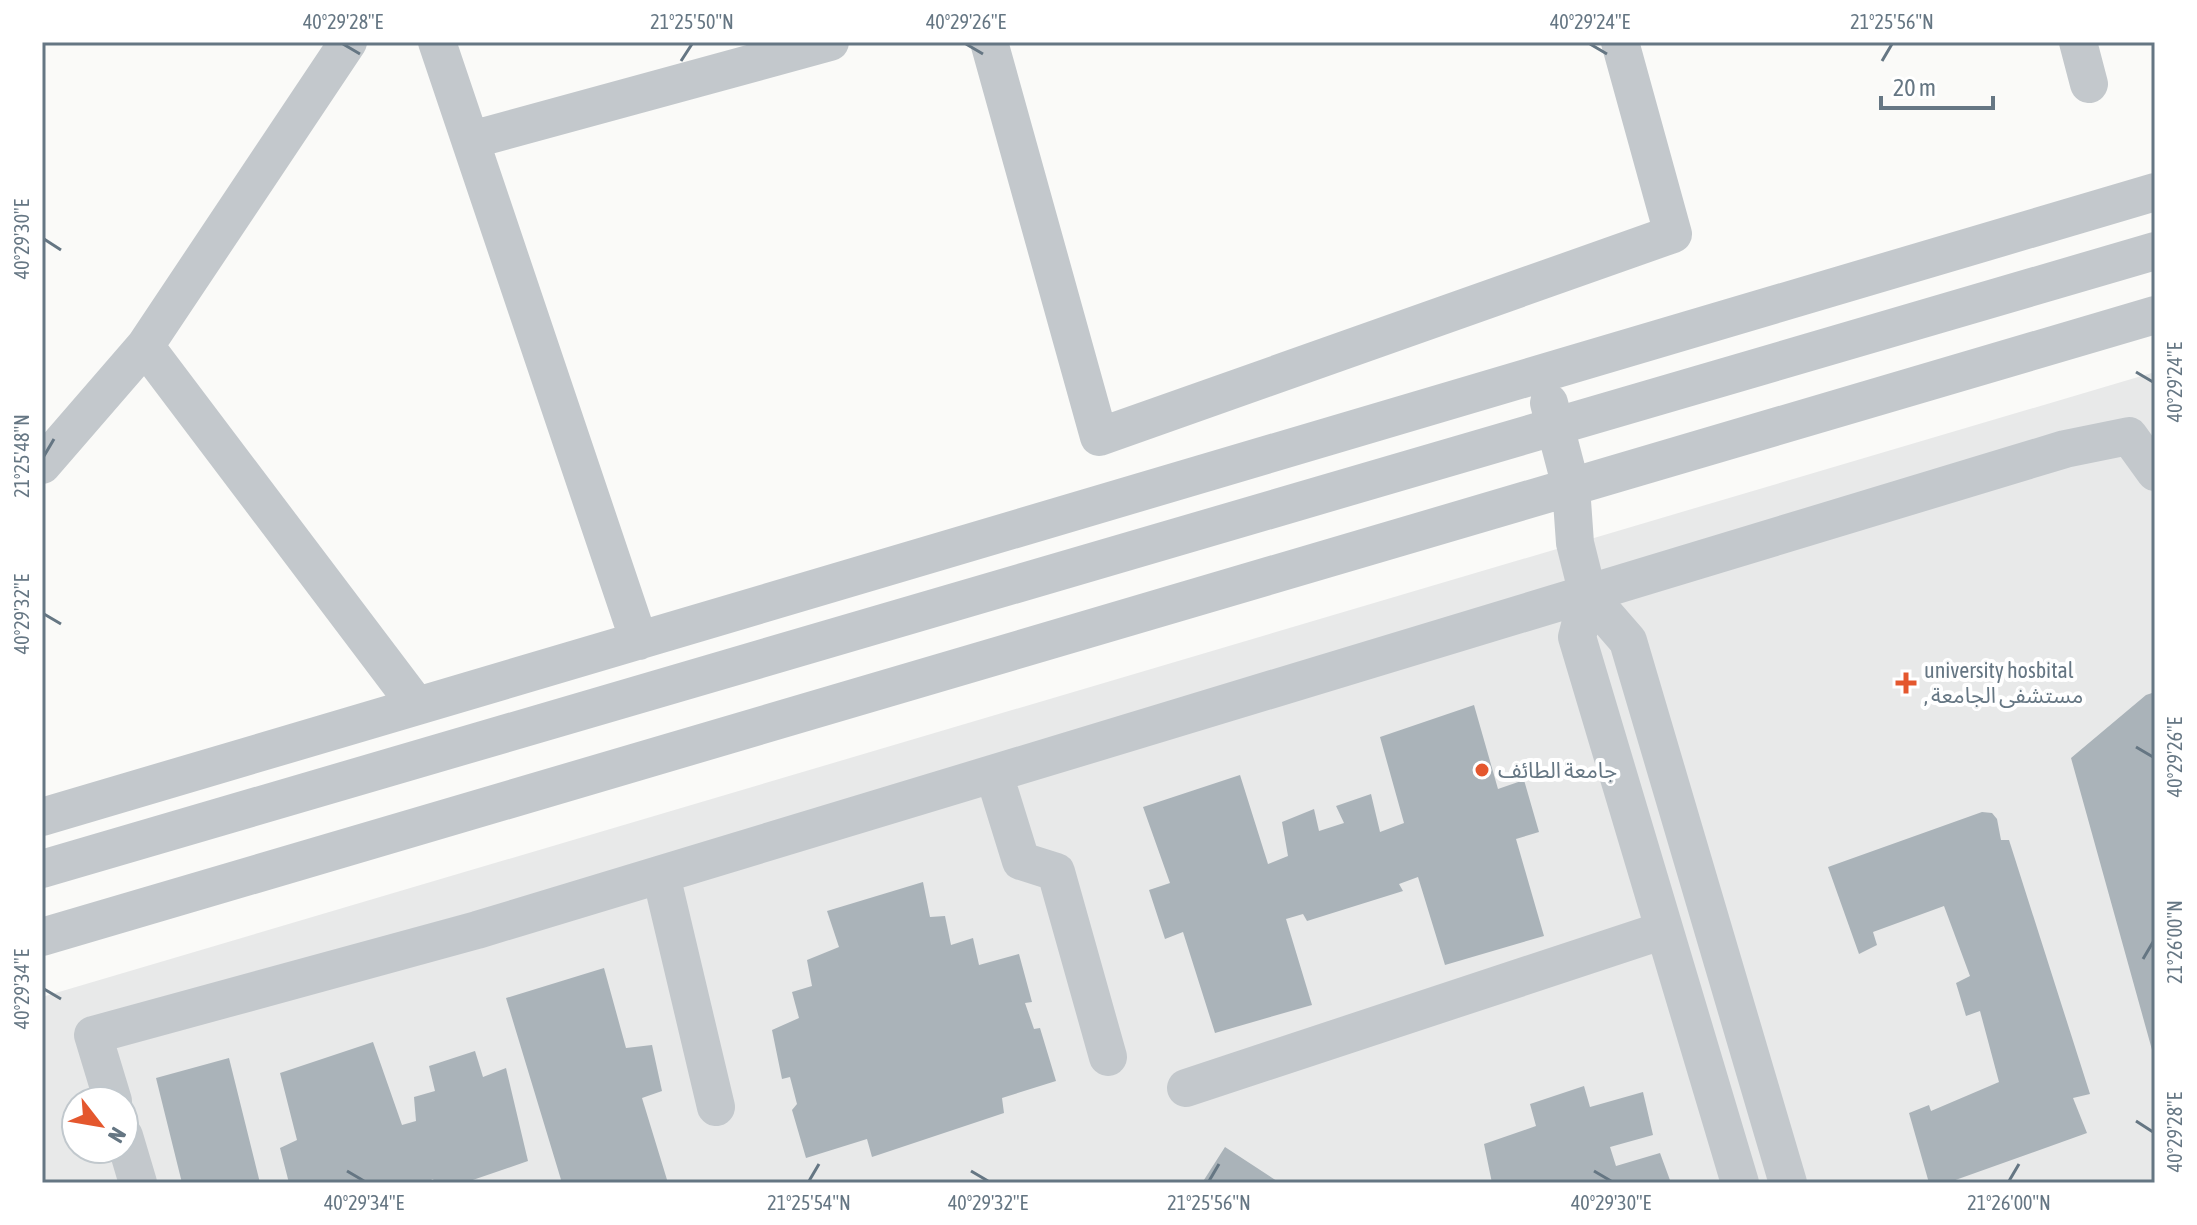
<svg xmlns="http://www.w3.org/2000/svg" width="2197" height="1225" viewBox="0 0 2197 1225" font-family="'Asap Condensed','Noto Sans Arabic',sans-serif">
<style>
.built{fill:#e8e9e9;fill-rule:evenodd}
.building{fill:#aab3b9}
.lines{fill:none;stroke-linecap:round;stroke-linejoin:round}
.street{stroke:#c3c8cc;stroke-width:38}
.ticks{fill:none;stroke:#657683;stroke-width:3}
.poi-dot{fill:#e4572e;stroke:#fff;stroke-width:3}
.labels{text-anchor:middle;stroke-width:8;stroke-linejoin:round;paint-order:stroke}
.poi-label{font-size:22px;fill:#657683;stroke:#fff;text-anchor:start}
.neatline{fill:none;stroke:#657683;stroke-width:3}
.ticks-label{font-size:20px;text-anchor:middle;fill:#657683}
</style>
<rect width="100%" height="100%" fill="#fafaf8"/>
<!-- built -->
<path class="built" d="M2155,372V1183H42V997ZM76,1101H124V1149H76Z"/>
<!-- building -->
<path class="building" d="M2155,692V1057H2154L2071,758L2146,695Z
M1474,705L1498,789L1524,780L1539,832L1516,839L1544,936L1445,965L1418,877L1399,884L1403,891L1307,921L1303,914L1286,919L1312,1005L1215,1033L1183,932L1165,939L1149,890L1170,883L1143,807L1240,775L1268,864L1288,856L1282,822L1314,809L1319,831L1344,823L1336,806L1371,794L1380,832L1404,823L1380,737Z
M1982,812L1992,813L1997,819L2001,840H2009L2090,1094L2073,1098L2087,1133L1947,1183H1929L1909,1113L1929,1105L1931,1111L1999,1082L1980,1011L1966,1016L1956,983L1970,976L1944,906L1873,932L1877,945L1859,954L1828,867Z
M923,882L930,917L945,916L951,945L973,938L979,965L1019,954L1032,1002L1025,1003L1034,1029L1040,1028L1056,1081L1002,1098L1004,1113L872,1157L867,1139L806,1158L792,1110L797,1104L790,1077L782,1079L772,1030L799,1018L792,992L812,986L807,960L839,947L827,911Z
M604,968L626,1048L652,1045L662,1091L642,1098L668,1183H562L506,998Z
M373,1042L402,1125L416,1121L414,1097L435,1091L429,1066L475,1051L483,1077L506,1068L528,1161L464,1183H435L433,1179L425,1183H289L280,1148L297,1140L280,1073Z
M229,1058L260,1183H182L156,1078Z
M1584,1086L1590,1107L1643,1092L1653,1135L1610,1147L1616,1166L1660,1153L1671,1183H1510L1509,1180L1492,1183L1484,1144L1536,1126L1530,1104Z
M1225,1147L1280,1183H1202Z"/>
<g class="lines">
<!-- street -->
<path class="street" d="M437,42L639,641
M989,42L1099,437L1673,234L1620,42
M2078,42L2089,84
M471,140L830,42
M145,346L417,706
M1549,403L1571,487L1575,543L1588,595L1628,641L1788,1183
M42,465L145,346L348,42
M1588,595L1577,637L1740,1183
M994,774L1021,861L1056,872L1108,1057
M42,817L2155,192
M42,869L2155,251
M661,875L716,1107
M42,937L2155,315
M1186,1088L1664,930
M113,1101L93,1035L477,930L2065,449L2129,436L2155,472
M124,1136L138,1183"/>
</g>
<!-- ticks -->
<path class="ticks" d="M343,44L360,54M966,44L983,54M1590,44L1607,54M681,61L692,44M1882,61L1892,44M44,239L61,250M2136,372L2153,382M44,456L54,439M44,614L61,624M2136,747L2153,757M2143,959L2153,942M44,989L61,999M2136,1121L2153,1132M347,1171L364,1181M971,1171L988,1181M1594,1171L1611,1181M809,1181L819,1164M1209,1181L1219,1164M2009,1181L2019,1164"/>
<!-- markers -->
<g class="poi-dot">
<path d="M1902 671h8v8h8v8h-8v8h-8v-8h-8v-8h8z"/>
<circle cx="1482" cy="770" r="8"/>
</g>
<g class="labels">
<!-- poi labels -->
<g class="poi-label">
<text x="1924" y="678">university hosbital<tspan x="1924" dy="25">, مستشفى الجامعة</tspan></text>
<text x="1498" y="778">جامعة الطائف</text>
</g>
</g>
<!-- border -->
<rect width="2197" height="1225" fill="none" stroke="#ffffff" stroke-width="88"/>
<!-- north arrow -->
<g transform="translate(100 1125) rotate(121)"><circle r="38" fill="#ffffff" stroke="#c1c8cd" stroke-width="2"/>
<path d="M0-6L14 30L0 20L-14 30Z" fill="#e4572e"/>
<text y="-12" font-size="22" font-weight="bold" text-anchor="middle" fill="#657683">N</text>
</g>
<!-- scale -->
<path d="M1881 96v12h112v-12" fill="none" stroke="#657683" stroke-width="4"/>
<text x="1893" y="96" font-size="24" fill="#657683" stroke="#ffffff" stroke-width="6" paint-order="stroke">20 m</text>
<rect x="44" y="44" width="2109" height="1137" class="neatline"/>
<g class="ticks-label">
<text x="343" y="29">40°29'28"E</text>
<text x="692" y="29">21°25'50"N</text>
<text x="966" y="29">40°29'26"E</text>
<text x="1590" y="29">40°29'24"E</text>
<text x="1892" y="29">21°25'56"N</text>
<text transform="translate(22 239) rotate(-90)" y="7">40°29'30"E</text>
<text transform="translate(2175 382) rotate(-90)" y="7">40°29'24"E</text>
<text transform="translate(22 456) rotate(-90)" y="7">21°25'48"N</text>
<text transform="translate(22 614) rotate(-90)" y="7">40°29'32"E</text>
<text transform="translate(2175 757) rotate(-90)" y="7">40°29'26"E</text>
<text transform="translate(2175 942) rotate(-90)" y="7">21°26'00"N</text>
<text transform="translate(22 989) rotate(-90)" y="7">40°29'34"E</text>
<text transform="translate(2175 1132) rotate(-90)" y="7">40°29'28"E</text>
<text x="364" y="1210">40°29'34"E</text>
<text x="809" y="1210">21°25'54"N</text>
<text x="988" y="1210">40°29'32"E</text>
<text x="1209" y="1210">21°25'56"N</text>
<text x="1611" y="1210">40°29'30"E</text>
<text x="2009" y="1210">21°26'00"N</text>
</g>
</svg>
